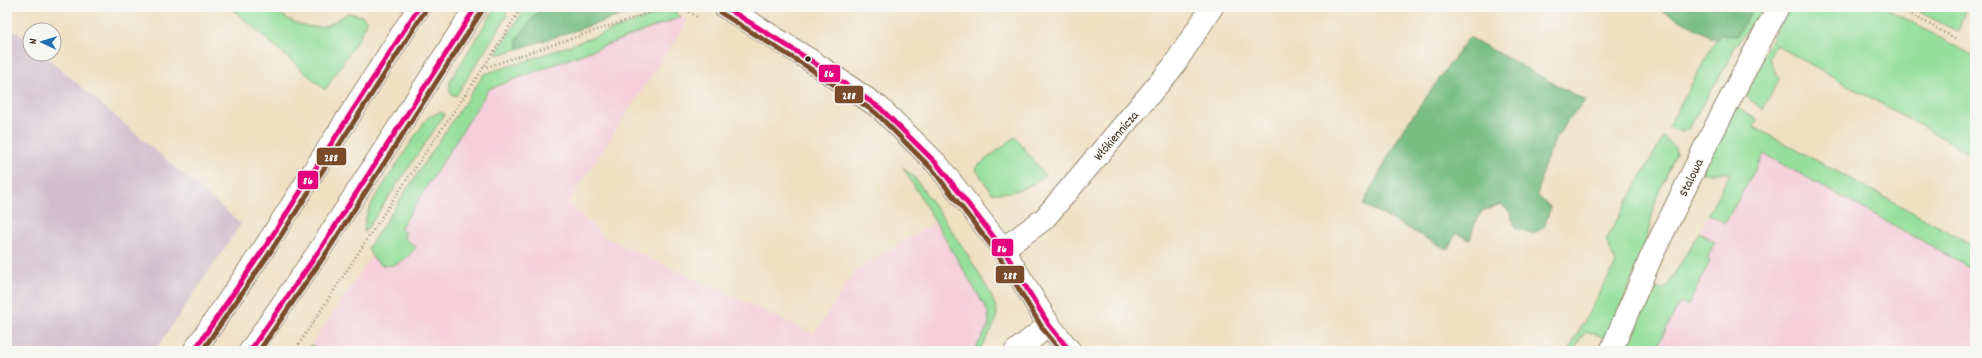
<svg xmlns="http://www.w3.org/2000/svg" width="1982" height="358" viewBox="0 0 1982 358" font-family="Dekko,sans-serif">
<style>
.built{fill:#f5cfda}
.industrial{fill:#d1bdcb}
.green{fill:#95df9b;stroke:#68845c}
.forest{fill:#78be83;stroke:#5a7450}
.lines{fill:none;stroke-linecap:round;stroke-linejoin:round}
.street-casing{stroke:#958570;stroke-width:24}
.primary-casing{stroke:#958570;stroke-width:24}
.path{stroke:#958570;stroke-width:2.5;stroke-dasharray:1 3;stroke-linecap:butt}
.street{stroke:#fff;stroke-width:22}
.primary{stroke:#fff;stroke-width:22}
.bus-1-casing{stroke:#f6f6f2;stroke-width:8}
.bus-2-casing{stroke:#f6f6f2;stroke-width:8}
.bus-1{stroke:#e5007d;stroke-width:5}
.bus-2{stroke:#7a4b2a;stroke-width:5}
.bus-dot{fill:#3b2a1e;stroke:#f6f6f2;stroke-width:1.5}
.labels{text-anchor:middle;stroke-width:3;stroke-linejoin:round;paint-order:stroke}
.street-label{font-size:13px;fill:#3b2a1e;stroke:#f6f6f2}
.line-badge{stroke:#f6f6f2;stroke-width:1.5}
.badge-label{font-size:11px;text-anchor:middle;font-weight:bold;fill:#fff}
</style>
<rect width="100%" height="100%" fill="#f6f6f2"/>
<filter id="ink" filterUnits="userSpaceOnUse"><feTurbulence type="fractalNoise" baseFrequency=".025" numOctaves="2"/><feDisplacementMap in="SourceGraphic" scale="8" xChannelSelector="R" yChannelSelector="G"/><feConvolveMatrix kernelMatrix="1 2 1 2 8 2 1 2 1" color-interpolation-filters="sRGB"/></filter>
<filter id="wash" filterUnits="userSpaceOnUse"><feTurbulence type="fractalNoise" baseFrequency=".012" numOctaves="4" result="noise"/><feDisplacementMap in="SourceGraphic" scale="16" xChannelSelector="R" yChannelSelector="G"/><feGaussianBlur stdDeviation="0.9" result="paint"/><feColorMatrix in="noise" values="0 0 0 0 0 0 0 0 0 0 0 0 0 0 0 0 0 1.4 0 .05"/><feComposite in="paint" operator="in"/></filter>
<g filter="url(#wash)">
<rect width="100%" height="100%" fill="#efe0c2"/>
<!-- built -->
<path class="built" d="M674,12L688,20L568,203L604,237L814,334L856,270L936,222L988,312L989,325L974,351H307L487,85Z
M1754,127L1975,246V351H1630L1699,233Z"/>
<!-- industrial -->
<path class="industrial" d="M7,24L30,43V54H43L241,224L155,351H7Z"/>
<!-- green -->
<path class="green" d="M230,7H274C284,20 303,28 319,27C329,26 340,18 348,13L362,16L367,21L360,36L325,90Z
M496,7H504L507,16L456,96L450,93V81Z
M526,7H647L498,55L497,52Z
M1754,7H1767L1756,26L1748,30L1733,48L1729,61L1688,129L1682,132L1668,127L1719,34L1737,36Z
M1788,7H1884L1975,57V156L1776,45L1769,58L1779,79L1763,110L1743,94Z
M1910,7H1966L1958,32Z
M671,9L681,17L489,89L400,229L406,233L404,238L416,247C402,267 378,276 368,248L484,74L529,60Z
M1736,107L1757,120L1754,127L1975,246V270L1764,154L1725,223L1708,214L1730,173H1701Z
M440,112L445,114L364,233L365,219L373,201L427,118Z
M1015,137L1045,175C1030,188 1012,194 992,193L975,168Z
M1663,137L1675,148L1676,154L1657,196L1644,249L1608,341L1594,333L1586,332L1579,340L1574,351H1568L1616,263L1606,240Z
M903,167L915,178C931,201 999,294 997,316C995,327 984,341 979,351H974L989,325L988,312Z
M1699,233L1715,242L1707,259L1710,261L1688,306L1680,302L1655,351H1619L1646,289H1665Z
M311,345L324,351H304Z"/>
<!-- forest -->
<path class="forest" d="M542,7H647L518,49L517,39Z
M1655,7H1754L1737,36L1720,34L1717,40Z
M1469,37L1586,101C1560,124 1541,161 1538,196L1550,207V210L1544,227L1533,234L1515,227L1509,211L1501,204L1482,211L1474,226L1470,240L1456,233L1448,250L1363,204L1402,131Z"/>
</g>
<g filter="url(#ink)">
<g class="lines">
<defs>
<path id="street" d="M725,7L810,60L880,108L937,164L1003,249L1049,325L1070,351
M1003,249L1044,219L1172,68L1212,7
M1016,351L1049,325
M1611,351L1652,255L1706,145L1778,7"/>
<path id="primary" d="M194,351L265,247L419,7
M250,351L319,251L476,7"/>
</defs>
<!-- street casing -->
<use href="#street" class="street-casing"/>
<!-- primary casing -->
<use href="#primary" class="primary-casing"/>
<!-- path -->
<path class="path" d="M683,7L697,17
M1898,7L1956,39
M483,68L666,7
M294,351C329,299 362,246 397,194C439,132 484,71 521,7"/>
<!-- street -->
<use href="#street" class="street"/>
<!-- primary -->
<use href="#primary" class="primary"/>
<defs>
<path id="bus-1" d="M725,7L810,60L880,108L937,164L1003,249L1049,325L1070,351
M194,351L265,247L419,7
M250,351L319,251L476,7"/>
<path id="bus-2" d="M721,13L806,66L876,113L932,169L997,253L1043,329L1061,351
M202,351L271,251L425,11
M259,351L325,255L482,11"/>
</defs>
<!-- bus-1 casing -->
<use href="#bus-1" class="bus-1-casing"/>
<!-- bus-2 casing -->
<use href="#bus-2" class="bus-2-casing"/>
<!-- bus-1 -->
<use href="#bus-1" class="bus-1"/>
<!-- bus-2 -->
<use href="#bus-2" class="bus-2"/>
</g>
</g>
<!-- markers -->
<circle class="bus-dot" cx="808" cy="59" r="3.5"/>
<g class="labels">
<!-- street labels -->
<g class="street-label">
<text transform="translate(1115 135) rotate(-49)" y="5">Włókiennicza</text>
<text transform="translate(1690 177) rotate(-64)" y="5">Stalowa</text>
</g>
</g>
<g class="line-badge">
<rect x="818" y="64" width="23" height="19" rx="4" fill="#e5007d"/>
<rect x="834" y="85" width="30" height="19" rx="4" fill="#7a4b2a"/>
<rect x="316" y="147" width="31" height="19" rx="4" fill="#7a4b2a"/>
<rect x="297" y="170" width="22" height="20" rx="4" fill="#e5007d"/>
<rect x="991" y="238" width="23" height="19" rx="4" fill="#e5007d"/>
<rect x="995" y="265" width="30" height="19" rx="4" fill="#7a4b2a"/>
</g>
<g class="badge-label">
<text x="829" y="77">86</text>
<text x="849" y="99">288</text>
<text x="331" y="161">288</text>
<text x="308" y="184">86</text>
<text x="1002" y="252">86</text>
<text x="1010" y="279">288</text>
</g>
<!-- margin -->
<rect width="1982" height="358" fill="none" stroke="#f6f6f2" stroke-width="24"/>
<!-- north arrow -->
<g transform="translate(42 42) rotate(274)"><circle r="19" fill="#f6f6f2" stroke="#aba49d"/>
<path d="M0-3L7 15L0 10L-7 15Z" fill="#1f6fb2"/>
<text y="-6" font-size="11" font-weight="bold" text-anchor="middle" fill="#3b2a1e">N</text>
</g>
</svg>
